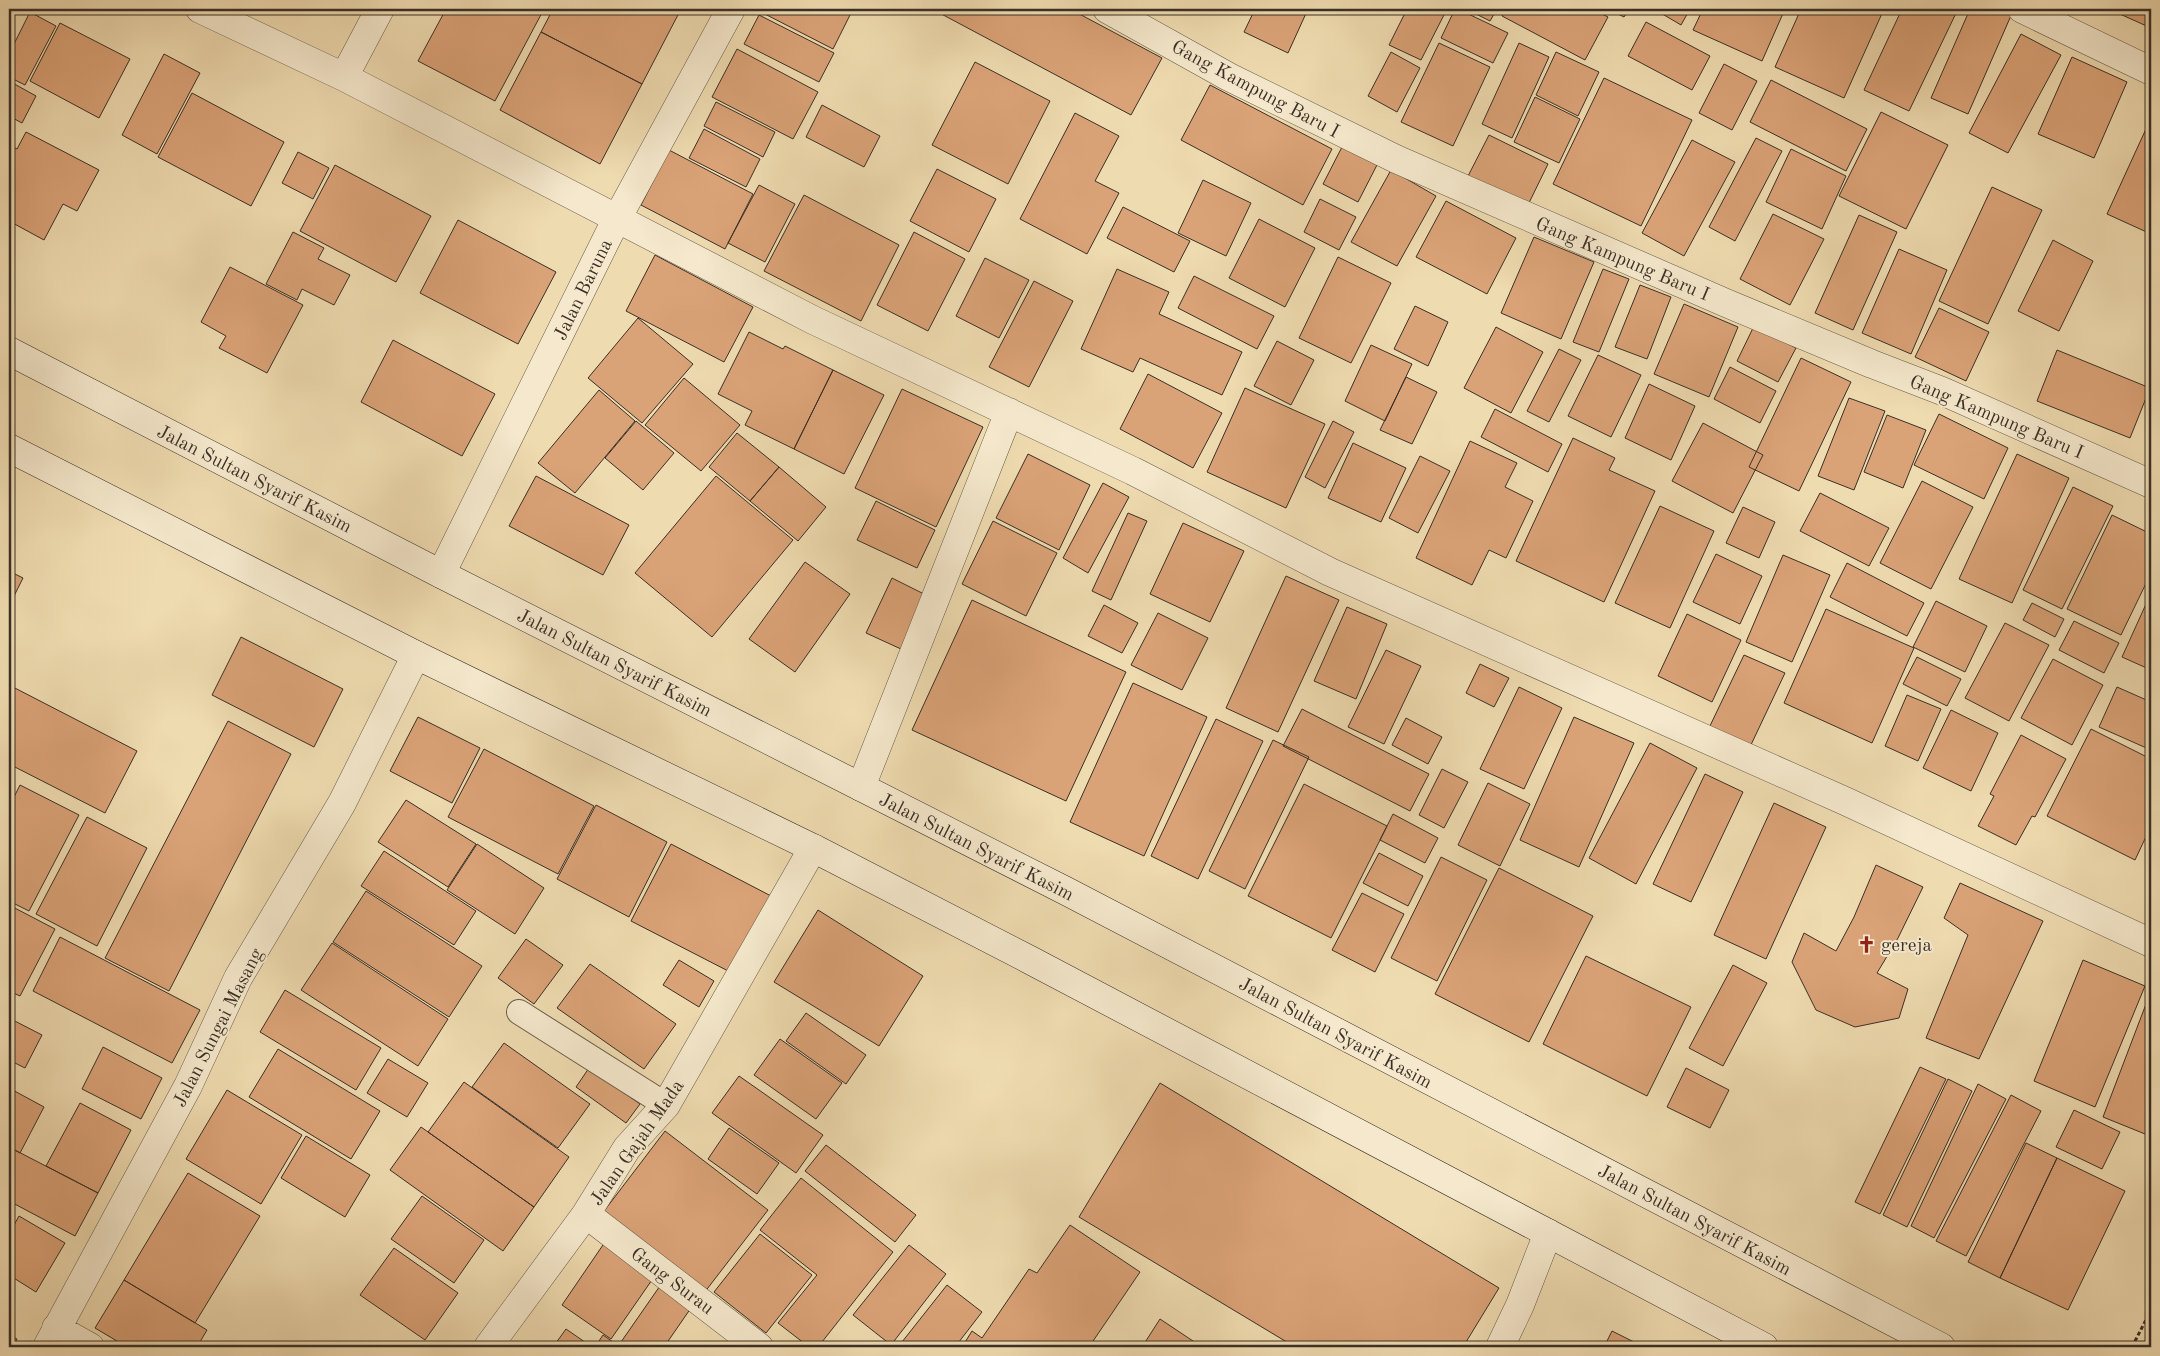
<svg xmlns="http://www.w3.org/2000/svg" width="2160" height="1356" viewBox="0 0 2160 1356" font-family="'Old Standard TT',serif">
<style>
.building{fill:#daa277;stroke:#3a3027}
.lines{fill:none;stroke-linecap:round;stroke-linejoin:round}
.lane-casing{stroke:#675b49;stroke-width:26}
.street-casing{stroke:#675b49;stroke-width:29}
.secondary-casing{stroke:#3a3027;stroke-width:29}
.path{stroke:#3a3027;stroke-width:3;stroke-dasharray:4 2.5;stroke-linecap:butt}
.lane{stroke:#f5e8cc;stroke-width:24}
.street{stroke:#f5e8cc;stroke-width:28}
.secondary{stroke:#f5e8cc;stroke-width:28}
.labels{text-anchor:middle;stroke-width:4;stroke-linejoin:round;paint-order:stroke}
.street-label{font-size:19px;fill:#3a3027;stroke:#f5e8cc}
.poi-label{font-size:19px;fill:#3a3027;stroke:#f5e8cc;text-anchor:start}
</style>
<rect width="100%" height="100%" fill="#efdbb0"/>
<filter id="stains"><feTurbulence type="fractalNoise" baseFrequency=".004" numOctaves="4"/><feColorMatrix values="0 0 0 0 .2 0 0 0 0 .09 0 0 0 0 .02 0 0 0 .5 -.17"/></filter>
<radialGradient id="worn" r=".72"><stop offset=".6" stop-color="#630" stop-opacity="0"/><stop offset="1" stop-color="#630" stop-opacity=".3"/></radialGradient>
<!-- building -->
<path class="building" d="M446,9H544L495,101L418,61Z
M553,9H676L680,11L642,84L541,32Z
M763,9H853L833,49L761,12Z
M932,9H1070L1162,58L1131,115Z
M1255,9H1308L1288,53L1244,32Z
M1407,9H1447L1421,60L1389,45Z
M1455,9H1458L1508,33L1493,63L1441,38Z
M1466,9H1497L1490,21Z
M1505,9H1592L1608,17L1585,60L1502,16Z
M1608,9H1629L1624,17Z
M1654,9H1690L1681,25Z
M1703,9H1785L1762,61L1693,30Z
M1801,9H1884L1844,98L1775,67Z
M1902,9H1958L1909,111L1864,90Z
M1970,9H2008L2013,11L1968,114L1931,98Z
M2111,9H2151V28L2111,10Z
M30,12L56,26L25,85L9,77V54Z
M759,15L834,53L819,82L744,44Z
M1646,22L1710,56L1692,90L1628,56Z
M60,23L130,59L99,118L30,81Z
M541,32L642,84L600,164L500,110Z
M2021,34L2061,55L2008,153L1969,133Z
M1439,43L1490,67L1453,146L1401,122Z
M1519,43L1549,57L1512,138L1482,124Z
M737,49L818,92L793,139L712,97Z
M1391,52L1420,68L1397,112L1368,96Z
M1556,52L1599,72L1578,116L1536,95Z
M164,54L200,73L157,154L122,135Z
M2072,57L2127,82L2094,158L2038,134Z
M975,62L1050,101L1008,184L932,145Z
M1724,64L1757,81L1732,130L1699,113Z
M1604,78L1692,120L1641,226L1553,184Z
M1771,80L1867,129L1846,171L1750,122Z
M9,81L36,96L22,123L9,116Z
M1210,85L1332,149L1303,205L1181,140Z
M192,93L284,142L251,206L158,157Z
M1535,97L1580,119L1559,163L1514,142Z
M716,102L775,132L763,157L704,126Z
M822,105L880,136L864,167L806,137Z
M1881,112L1948,145L1906,229L1839,196Z
M1075,113L1119,136L1095,181L1119,193L1087,254L1020,219Z
M2151,118V234L2107,214Z
M704,129L760,159L746,187L689,158Z
M26,132L99,170L77,211L63,204L44,240L9,221V145L17,149Z
M1489,135L1548,164L1526,209L1466,180Z
M1756,138L1782,151L1735,241L1709,227Z
M1692,140L1735,162L1684,256L1642,233Z
M1343,145L1378,163L1358,202L1323,184Z
M1791,149L1846,176L1822,229L1766,202Z
M669,150L753,194L725,249L641,205Z
M298,152L329,168L313,199L282,183Z
M335,165L431,216L396,282L300,231Z
M937,169L996,199L969,252L910,221Z
M1391,170L1436,196L1397,266L1351,242Z
M1203,180L1251,203L1226,256L1178,233Z
M759,185L795,204L765,262L728,243Z
M1992,187L2042,210L1988,324L1939,301Z
M804,195L899,245L861,321L764,271Z
M1320,199L1356,217L1339,250L1304,232Z
M1446,201L1516,238L1487,294L1416,257Z
M1123,207L1190,241L1174,272L1107,238Z
M1773,214L1824,239L1790,305L1740,279Z
M1859,215L1897,232L1853,330L1815,313Z
M1259,219L1315,248L1285,307L1229,278Z
M458,220L556,272L518,344L420,293Z
M293,232L324,248L318,259L350,275L334,305L302,289L297,300L266,284Z
M914,232L965,259L928,331L877,305Z
M1534,237L1594,262L1561,339L1501,313Z
M2053,240L2093,261L2059,331L2018,311Z
M1899,249L1947,270L1911,354L1862,333Z
M655,255L753,307L724,362L626,311Z
M1338,257L1391,283L1351,363L1299,338Z
M985,258L1029,280L999,338L956,316Z
M230,267L303,305L267,373L219,348L226,336L201,322Z
M1117,269L1169,292L1159,314L1242,352L1222,395L1140,358L1133,372L1081,349Z
M1603,269L1629,279L1599,352L1573,342Z
M1194,276L1274,316L1257,349L1178,308Z
M1034,281L1073,301L1029,387L989,367Z
M1640,285L1671,297L1647,359L1615,347Z
M1684,304L1738,327L1709,397L1654,374Z
M1415,306L1448,322L1428,366L1394,349Z
M1939,308L1989,332L1966,381L1915,357Z
M638,318L693,364L642,423L588,378Z
M1754,326L1796,348L1778,382L1737,361Z
M1496,327L1543,352L1511,413L1464,388Z
M749,332L783,349L785,346L833,370L794,449L745,425L752,411L718,394Z
M393,340L495,394L462,456L361,402Z
M1277,341L1314,360L1291,405L1254,386Z
M1371,345L1412,364L1385,421L1345,401Z
M1559,349L1581,360L1549,422L1527,411Z
M2057,350L2150,388L2130,438L2037,401Z
M1598,355L1641,375L1611,437L1568,416Z
M1801,358L1851,382L1799,491L1749,467Z
M1730,367L1776,391L1760,423L1714,399Z
M833,370L884,395L844,474L794,449Z
M1148,374L1222,413L1193,468L1120,429Z
M1406,377L1437,392L1412,444L1380,430Z
M684,378L740,425L701,471L645,425Z
M1649,384L1695,406L1671,460L1625,438Z
M1245,388L1325,424L1286,508L1207,472Z
M902,389L983,427L936,527L855,488Z
M599,390L635,421L575,493L538,463Z
M1849,398L1885,411L1854,490L1818,476Z
M1495,409L1562,444L1548,472L1481,437Z
M1939,414L2008,448L1984,499L1914,465Z
M1887,415L1926,430L1903,488L1864,472Z
M636,421L674,453L643,490L605,458Z
M1333,421L1354,432L1325,488L1305,477Z
M1703,423L1763,455L1733,513L1672,481Z
M737,433L779,467L750,501L709,467Z
M1573,438L1615,458L1609,470L1655,491L1604,602L1516,561Z
M1470,441L1517,463L1505,487L1533,501L1506,558L1489,550L1472,585L1416,558Z
M1353,443L1406,468L1381,522L1328,498Z
M1028,454L1090,485L1059,550L996,518Z
M2017,454L2069,478L2012,603L1959,579Z
M1420,456L1450,471L1418,533L1389,518Z
M779,467L826,507L798,541L750,501Z
M536,476L629,525L603,575L509,526Z
M716,476L793,540L712,637L635,573Z
M1922,481L1973,507L1931,589L1880,563Z
M1103,483L1129,497L1088,573L1063,558Z
M2073,487L2113,506L2062,609L2023,590Z
M1820,493L1889,528L1869,566L1800,531Z
M876,501L935,530L917,568L857,540Z
M1660,506L1714,531L1670,628L1615,603Z
M1743,507L1775,522L1759,558L1726,543Z
M1128,513L1147,521L1111,600L1092,591Z
M2112,515L2151,534V573L2121,635L2067,609Z
M993,521L1057,553L1026,616L962,584Z
M1183,523L1244,551L1210,622L1150,594Z
M1716,554L1762,576L1740,624L1693,602Z
M1783,555L1830,575L1792,662L1746,642Z
M805,562L850,594L795,672L749,639Z
M1847,563L1924,603L1907,636L1830,597Z
M9,571L23,578L9,606Z
M1286,576L1339,600L1278,732L1226,708Z
M892,578L926,595L901,649L866,633Z
M2151,593V670L2122,657Z
M972,600L1126,672L1066,801L912,730Z
M1936,601L1987,626L1965,672L1913,647Z
M2032,603L2064,619L2055,637L2023,620Z
M1104,605L1138,623L1122,653L1088,636Z
M1347,607L1387,624L1356,699L1314,681Z
M1826,609L1914,648L1872,743L1784,703Z
M1158,613L1208,638L1182,690L1131,665Z
M1687,614L1741,640L1712,702L1658,676Z
M2074,621L2119,643L2104,673L2059,650Z
M2005,623L2049,645L2009,721L1965,698Z
M241,637L343,689L314,747L212,695Z
M1386,650L1421,666L1384,744L1348,727Z
M1744,655L1785,673L1749,749L1708,730Z
M1917,657L1961,679L1947,706L1903,684Z
M2053,659L2103,685L2072,745L2021,718Z
M1480,664L1509,678L1494,707L1466,693Z
M1133,683L1207,717L1144,856L1070,822Z
M9,685L137,751L105,813L9,764Z
M1519,687L1562,708L1524,789L1480,769Z
M2117,687L2151,702V750L2099,727Z
M1907,695L1941,709L1918,761L1885,746Z
M1302,709L1429,774L1410,811L1283,746Z
M1951,710L1998,733L1971,791L1923,768Z
M418,717L480,748L452,803L390,771Z
M1574,717L1634,743L1579,867L1520,840Z
M1406,718L1442,737L1428,764L1392,745Z
M1216,719L1263,741L1198,879L1151,856Z
M228,721L291,754L169,991L105,958Z
M2091,729L2151,759V826L2135,860L2047,816Z
M2021,735L2066,759L2035,817L2032,816L2016,845L1978,826L1994,796L1990,794Z
M1273,740L1309,757L1245,889L1209,871Z
M1650,743L1697,768L1636,884L1589,858Z
M484,749L594,806L558,874L448,817Z
M1442,769L1468,782L1444,828L1419,815Z
M1705,774L1743,792L1691,902L1653,884Z
M1488,783L1530,804L1500,866L1458,845Z
M1304,784L1387,826L1331,938L1248,896Z
M20,785L79,815L29,911L9,901V807Z
M406,800L476,844L448,887L378,842Z
M1774,803L1826,827L1766,959L1714,935Z
M596,805L667,842L629,917L557,879Z
M1393,814L1438,838L1425,863L1380,840Z
M87,817L147,848L97,946L36,914Z
M477,844L544,888L515,934L447,890Z
M671,844L773,897L734,974L631,921Z
M384,851L476,911L454,945L361,886Z
M1379,853L1423,876L1408,906L1363,883Z
M1441,857L1487,880L1437,981L1391,958Z
M1876,865L1923,887L1898,938L1877,973L1908,989L1899,1018L1855,1027L1816,1010L1792,962L1804,933L1836,951L1854,917Z
M1499,868L1593,916L1529,1042L1435,994Z
M1960,883L2043,921L1979,1059L1926,1038L1968,935L1944,918Z
M366,891L482,966L449,1017L333,942Z
M1362,893L1404,914L1375,972L1332,950Z
M9,905L55,929L20,996L9,991Z
M818,910L923,976L879,1046L774,982Z
M60,937L200,1010L172,1063L33,991Z
M526,939L563,965L534,1004L498,978Z
M332,943L448,1019L418,1066L301,990Z
M1586,956L1691,1007L1647,1096L1543,1044Z
M679,960L714,981L699,1007L663,985Z
M2083,960L2145,986L2095,1107L2034,1081Z
M590,964L676,1024L644,1069L557,1008Z
M1733,965L1767,983L1723,1066L1689,1048Z
M285,990L381,1048L356,1090L260,1032Z
M2151,991V1133L2150,1136L2103,1117Z
M806,1013L866,1055L846,1084L786,1041Z
M9,1018L42,1035L25,1068L11,1061L9,1065Z
M780,1039L842,1083L816,1119L754,1075Z
M504,1043L590,1104L558,1148L472,1087Z
M103,1047L162,1078L141,1119L82,1089Z
M278,1049L380,1111L351,1159L249,1097Z
M388,1059L428,1083L407,1117L367,1093Z
M1920,1067L1946,1079L1880,1214L1855,1202Z
M589,1068L640,1104L626,1123L576,1087Z
M1686,1068L1729,1090L1710,1128L1667,1107Z
M739,1076L823,1135L796,1173L712,1113Z
M1948,1079L1972,1091L1907,1227L1883,1215Z
M464,1082L569,1157L534,1207L428,1132Z
M1160,1083L1499,1288L1463,1347H1295L1079,1217Z
M1978,1084L2006,1099L1934,1238L1911,1226Z
M9,1088L44,1107L20,1153L9,1147Z
M227,1090L302,1135L261,1204L186,1159Z
M2011,1095L2041,1111L1966,1256L1936,1241Z
M80,1103L131,1130L98,1193L46,1166Z
M2074,1110L2120,1132L2102,1169L2056,1147Z
M421,1127L534,1207L503,1251L390,1170Z
M729,1128L779,1163L757,1194L708,1159Z
M665,1131L768,1210L704,1293L601,1215Z
M306,1136L370,1175L345,1217L281,1178Z
M2026,1143L2057,1158L2000,1278L1968,1262Z
M826,1145L916,1215L895,1242L805,1171Z
M9,1147L98,1193L75,1236L9,1201Z
M2057,1158L2125,1191L2068,1310L2000,1278Z
M188,1173L260,1216L195,1323L124,1280Z
M801,1178L893,1252L818,1347H809L778,1323L817,1275L760,1230Z
M422,1196L484,1240L454,1283L391,1239Z
M19,1216L65,1243L36,1292L9,1275V1234Z
M1070,1225L1140,1272L1089,1347H962L972,1331L982,1338L1029,1269L1037,1273Z
M760,1234L812,1275L766,1333L714,1292Z
M605,1242L654,1277L611,1339L562,1305Z
M909,1245L946,1274L891,1345L853,1315Z
M394,1248L458,1293L425,1340L360,1295Z
M124,1280L207,1330L197,1347H127L95,1328Z
M662,1283L693,1305L664,1347H628L621,1342Z
M947,1285L982,1312L955,1347H898Z
M1160,1319L1202,1347H1142Z
M566,1329L592,1347H553Z
M1612,1331L1644,1347H1604Z
M9,1335L17,1339L13,1347H9Z
M603,1335L620,1347H595Z"/>
<g class="lines">
<defs>
<path id="lane" d="M519,1012L666,1105"/>
<path id="street" d="M200,9L344,77L813,320L1133,471L1330,572L1845,801L2151,943
M1107,9L1229,77L1396,159L1726,303L1872,364L1942,391L2151,484
M2022,9L2151,71
M344,77L380,9
M441,574L612,228L731,9
M861,787L1009,412
M586,1214L759,1347
M56,1328L90,1347
M47,1347L188,1086L238,978L342,803L416,655
M488,1347L586,1214L627,1148L666,1105L813,848
M1500,1347L1520,1305L1548,1233"/>
<path id="secondary" d="M9,351L441,574L1066,891L1941,1347
M9,448L416,655L813,848L1030,960L1764,1347"/>
</defs>
<!-- lane casing -->
<use href="#lane" class="lane-casing"/>
<!-- street casing -->
<use href="#street" class="street-casing"/>
<!-- secondary casing -->
<use href="#secondary" class="secondary-casing"/>
<!-- path -->
<path class="path" d="M2132,1347L2151,1310"/>
<!-- lane -->
<use href="#lane" class="lane"/>
<!-- street -->
<use href="#street" class="street"/>
<!-- secondary -->
<use href="#secondary" class="secondary"/>
</g>
<!-- icons -->
<defs>
<symbol id="church-bare" viewBox="-9 -9 18 18"><path d="M-1.2-6h2.4v3.5h3.3v2.4h-3.3V6h-2.4V-.1h-3.3v-2.4h3.3Z" fill="#8f2418" stroke="#f5e8cc" stroke-width="2.5" paint-order="stroke"/></symbol>
</defs>
<g fill-rule="evenodd">
<use href="#church-bare" x="1854" y="932" width="25" height="25"/>
</g>
<g class="labels">
<!-- street labels -->
<g class="street-label">
<text transform="translate(1256 88) rotate(28)" y="7">Gang Kampung Baru I</text>
<text transform="translate(1623 258) rotate(23)" y="7">Gang Kampung Baru I</text>
<text transform="translate(582 289) rotate(-64)" y="7">Jalan Baruna</text>
<text transform="translate(1997 416) rotate(23)" y="7">Gang Kampung Baru I</text>
<text transform="translate(255 478) rotate(27)" y="7">Jalan Sultan Syarif Kasim</text>
<text transform="translate(615 662) rotate(27)" y="7">Jalan Sultan Syarif Kasim</text>
<text transform="translate(977 846) rotate(27)" y="7">Jalan Sultan Syarif Kasim</text>
<text transform="translate(217 1027) rotate(-63)" y="7">Jalan Sungai Masang</text>
<text transform="translate(1336 1032) rotate(28)" y="7">Jalan Sultan Syarif Kasim</text>
<text transform="translate(636 1142) rotate(-55)" y="7">Jalan Gajah Mada</text>
<text transform="translate(1695 1219) rotate(28)" y="7">Jalan Sultan Syarif Kasim</text>
<text transform="translate(673 1280) rotate(37)" y="7">Gang Surau</text>
</g>
<!-- poi labels -->
<g class="poi-label">
<text x="1881" y="951">gereja</text>
</g>
</g>
<!-- margin -->
<rect width="2160" height="1356" fill="none" stroke="#efdbb0" stroke-width="30"/>
<rect x="10" y="10" width="2140" height="1336" fill="none" stroke="#3a3027" stroke-width="2.5"/>
<rect x="15" y="15" width="2130" height="1326" fill="none" stroke="#3a3027"/>
<rect width="100%" height="100%" filter="url(#stains)"/>
<rect width="100%" height="100%" fill="url(#worn)"/>
</svg>
